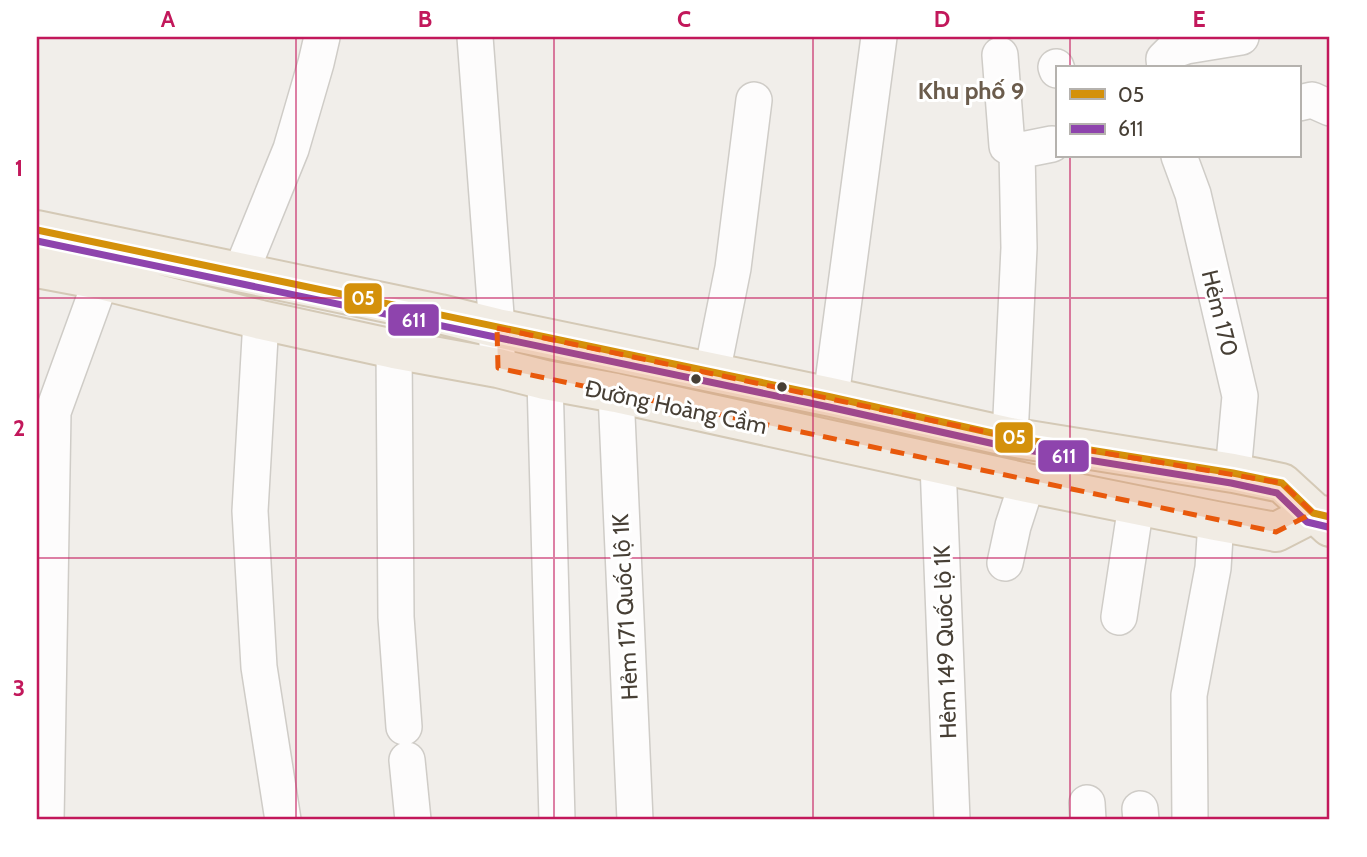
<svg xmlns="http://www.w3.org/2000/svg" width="1367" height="857" viewBox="0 0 1367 857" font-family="Cabin,sans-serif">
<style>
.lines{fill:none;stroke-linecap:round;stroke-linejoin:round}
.minor-casing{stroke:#cfccc7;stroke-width:38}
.major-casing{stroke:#d4c9b6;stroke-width:42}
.minor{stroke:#fdfcfc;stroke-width:35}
.major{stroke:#f1ece4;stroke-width:38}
.bus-1-casing{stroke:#fff;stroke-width:12}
.bus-2-casing{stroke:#fff;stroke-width:12}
.bus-1{stroke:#d4910b;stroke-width:7}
.bus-2{stroke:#8e44ad;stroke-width:7}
.marked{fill:#e8590c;fill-opacity:0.2;stroke:#e8590c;stroke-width:5;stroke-dasharray:14 9;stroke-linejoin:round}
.grid{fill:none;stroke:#c2185b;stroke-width:2;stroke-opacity:0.55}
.bus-dot{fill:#473f35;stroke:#fff;stroke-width:2.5}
.labels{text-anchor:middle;stroke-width:6;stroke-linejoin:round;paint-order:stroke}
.street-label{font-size:23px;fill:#473f35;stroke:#fff}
.neighbourhood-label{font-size:24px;font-weight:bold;fill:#6b5c4c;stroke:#fff}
.line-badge{stroke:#fff;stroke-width:2.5}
.badge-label{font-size:19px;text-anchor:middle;font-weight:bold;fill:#fff}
.neatline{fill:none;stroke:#c2185b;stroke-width:2.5}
.grid-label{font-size:23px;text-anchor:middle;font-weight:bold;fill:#c2185b}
</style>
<rect width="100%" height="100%" fill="#f1eeea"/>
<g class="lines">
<defs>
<path id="minor" d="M475,37L497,328V354
M1000,55L1007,146L1017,151
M1056,67L1057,70
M1165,68L1164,59L1172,51L1186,46L1241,37
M1299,103L1312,100L1330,108
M1179,156L1193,194L1240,396L1233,473
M241,272L291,149L316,63L322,37
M261,320L250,511L259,667L283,820
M394,349L396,617L404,727
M712,373L733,268L754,100
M545,380L557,820
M616,393L635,820
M831,397L879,37
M1010,437L1019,248L1017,151L1052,144
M938,464L952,820
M1005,563L1013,526L1027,483
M1119,617L1136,505
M407,760L413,820
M1087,803L1088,820
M1140,809L1141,820
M46,820L53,412L101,280
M1190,820L1189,695L1213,568L1216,521"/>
<path id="major" d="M37,230L440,314L497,328L831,397L1010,437L1233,473L1282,483L1330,527
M37,268L101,280L261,320L394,349L498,368L545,380L616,393L1027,483L1216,521L1276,532L1313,513L1330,517"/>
</defs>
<!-- minor casing -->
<use href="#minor" class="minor-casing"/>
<!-- major casing -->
<use href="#major" class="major-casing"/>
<!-- minor -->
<use href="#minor" class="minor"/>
<!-- major -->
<use href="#major" class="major"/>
<defs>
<path id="bus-1" d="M37,230L831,397L1010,437L1233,473L1282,483L1313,513L1330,517"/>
<path id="bus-2" d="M37,241L829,407L1008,447L1231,483L1277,493L1307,522L1328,527"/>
</defs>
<!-- bus-1 casing -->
<use href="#bus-1" class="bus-1-casing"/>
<!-- bus-2 casing -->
<use href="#bus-2" class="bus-2-casing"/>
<!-- bus-1 -->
<use href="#bus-1" class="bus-1"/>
<!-- bus-2 -->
<use href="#bus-2" class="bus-2"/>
</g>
<!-- marked area -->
<path class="marked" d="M497,328L1010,437L1282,483L1313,513L1276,532L498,368Z"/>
<!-- grid -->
<path class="grid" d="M296,37V820M554,37V820M813,37V820M1070,37V68M1070,156V820M37,298H1330M37,558H1330"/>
<!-- markers -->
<g class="bus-dot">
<circle cx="696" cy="379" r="6"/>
<circle cx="782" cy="387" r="6"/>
</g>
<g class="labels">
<!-- street labels -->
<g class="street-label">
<text transform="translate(1220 313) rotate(76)" y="8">Hẻm 170</text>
<text transform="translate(676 407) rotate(12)" y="8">Đường Hoàng Cầm</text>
<text transform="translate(625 607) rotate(-93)" y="8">Hẻm 171 Quốc lộ 1K</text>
<text transform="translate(945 642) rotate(-92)" y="8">Hẻm 149 Quốc lộ 1K</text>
</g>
<!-- neighbourhood labels -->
<g class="neighbourhood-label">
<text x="971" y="99">Khu phố 9</text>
</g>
</g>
<g class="line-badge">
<rect x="343" y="282" width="40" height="33" rx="7" fill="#d4910b"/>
<rect x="387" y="303" width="53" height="34" rx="7" fill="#8e44ad"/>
<rect x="994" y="421" width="40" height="33" rx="7" fill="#d4910b"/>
<rect x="1037" y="439" width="53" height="34" rx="7" fill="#8e44ad"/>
</g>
<g class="badge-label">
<text x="363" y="305">05</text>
<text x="414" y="327">611</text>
<text x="1014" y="444">05</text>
<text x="1064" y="463">611</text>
</g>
<!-- border -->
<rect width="1367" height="857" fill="none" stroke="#ffffff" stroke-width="77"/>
<!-- legend -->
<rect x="1056" y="66" width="245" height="91" fill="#ffffff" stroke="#b5b2ae" stroke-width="2"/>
<rect x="1070" y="89" width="35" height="10" fill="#d4910b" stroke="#b5b2ae" stroke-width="2"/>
<text x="1118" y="102" font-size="21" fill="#473f35">05</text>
<rect x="1070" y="124" width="35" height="10" fill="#8e44ad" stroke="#b5b2ae" stroke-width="2"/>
<text x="1118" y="136" font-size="21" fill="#473f35">611</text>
<rect x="38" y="38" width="1290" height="780" class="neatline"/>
<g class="grid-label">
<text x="168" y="27">A</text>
<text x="425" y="27">B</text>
<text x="684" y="27">C</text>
<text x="942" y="27">D</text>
<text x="1199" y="27">E</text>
<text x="19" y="176">1</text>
<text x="19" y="436">2</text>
<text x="19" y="696">3</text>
</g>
</svg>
